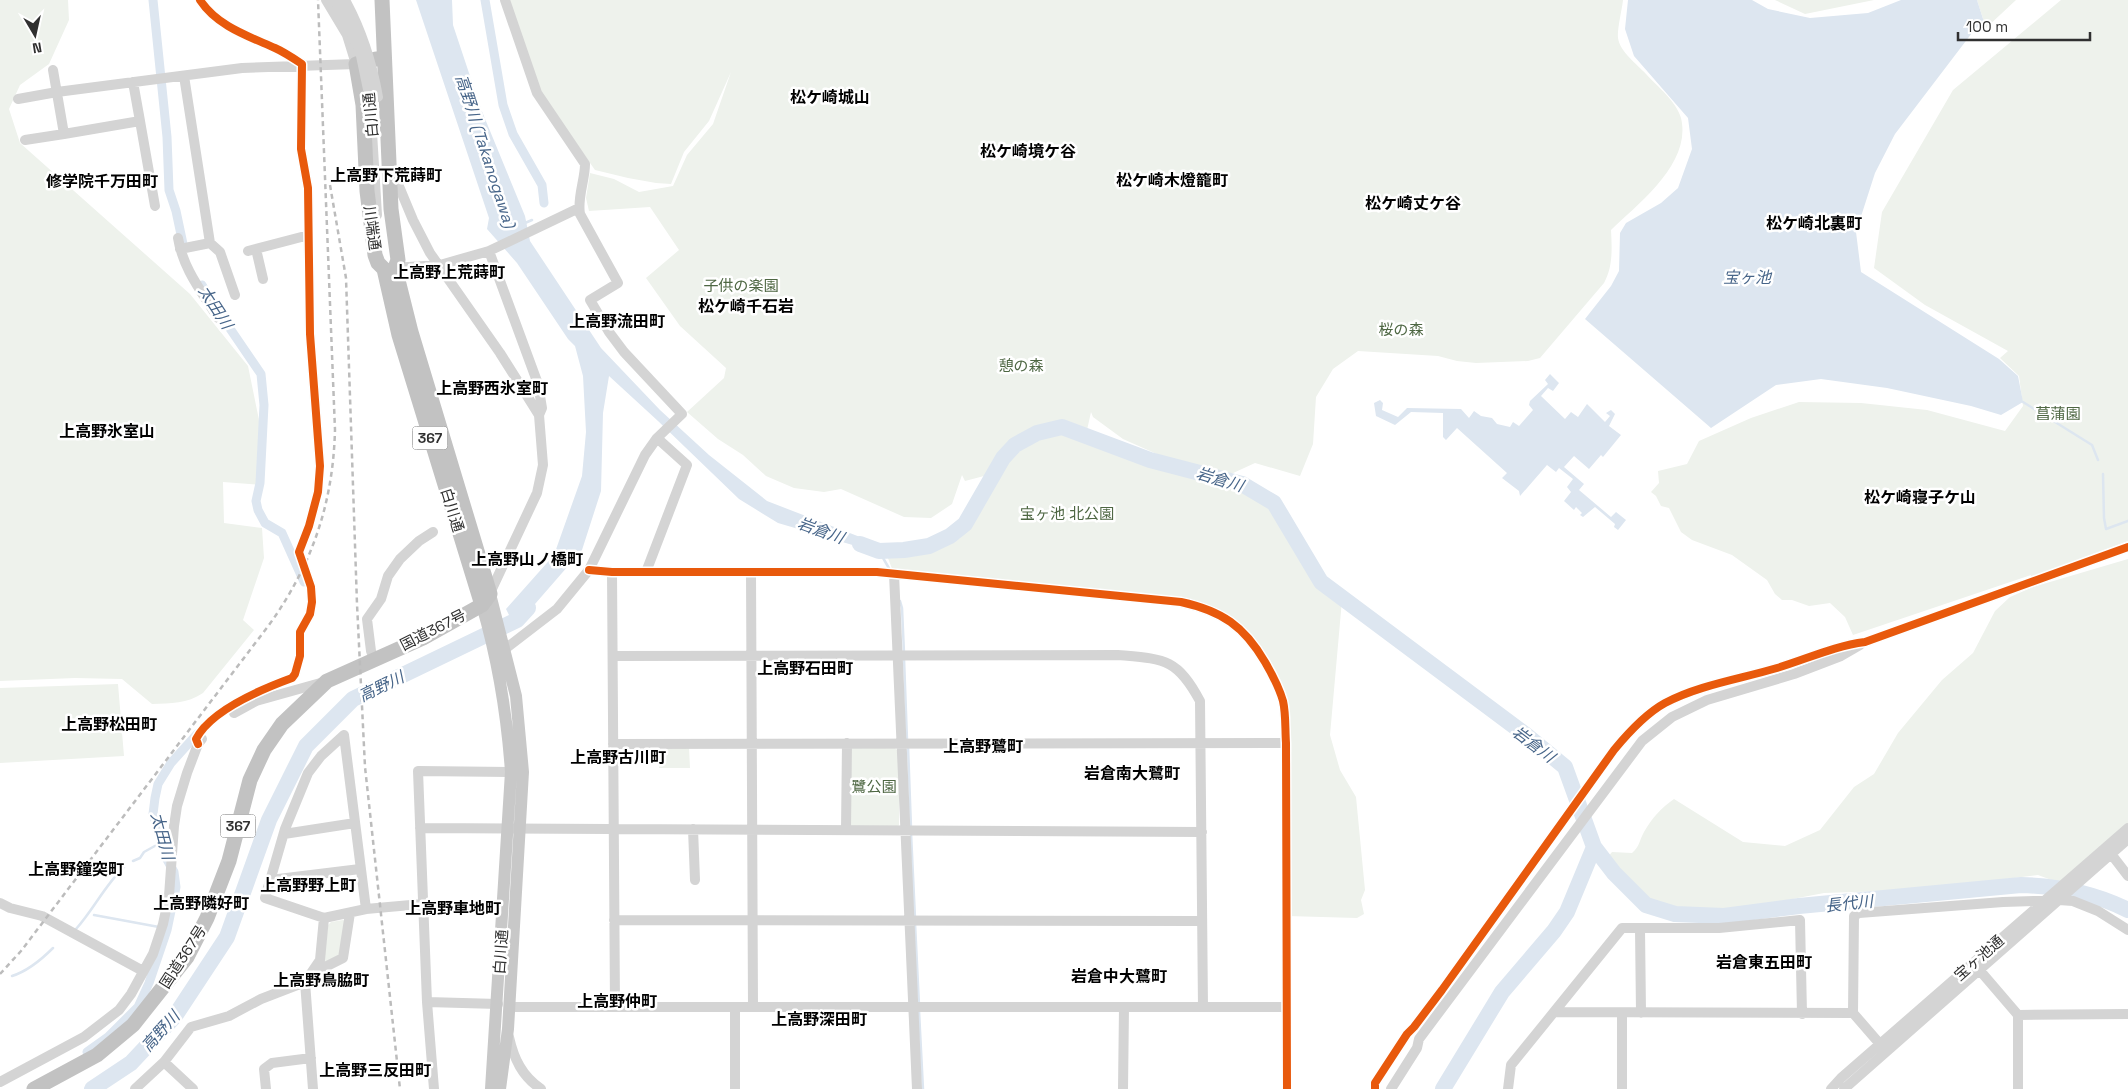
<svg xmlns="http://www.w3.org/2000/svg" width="2128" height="1089" viewBox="0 0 2128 1089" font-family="'Space Grotesk','Noto Sans JP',sans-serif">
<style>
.green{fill:#eef2ec}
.water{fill:#dde6f0}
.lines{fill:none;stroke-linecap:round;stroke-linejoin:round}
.stream{stroke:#dde6f0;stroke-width:2.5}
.canal{stroke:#dde6f0;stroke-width:9}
.river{stroke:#dde6f0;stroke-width:16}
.minor{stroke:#d4d4d4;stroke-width:10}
.major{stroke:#c8c8c8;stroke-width:12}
.highway{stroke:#c2c2c2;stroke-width:15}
.rail{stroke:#bcbcbc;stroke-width:2.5;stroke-dasharray:5 4;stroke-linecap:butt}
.minor-bridge{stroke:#d4d4d4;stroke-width:10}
.cycleway-casing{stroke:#fff;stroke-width:11}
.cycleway{stroke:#e8590c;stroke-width:8}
.labels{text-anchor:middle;stroke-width:5;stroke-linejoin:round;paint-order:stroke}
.shield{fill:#fff;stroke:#6e6e6e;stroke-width:1}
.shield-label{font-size:14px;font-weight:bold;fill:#303030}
.street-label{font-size:15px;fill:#303030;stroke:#fff}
.park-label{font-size:15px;fill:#4e6743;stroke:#fff}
.neighbourhood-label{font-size:16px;font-weight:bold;fill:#000;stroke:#fff}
.water-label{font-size:16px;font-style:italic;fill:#476589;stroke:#fff}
</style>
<rect width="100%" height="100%" fill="#fff"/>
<!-- green -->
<path class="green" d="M0,0H68L69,20L49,64L20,85L9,109L20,143L190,294L248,366L260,425L261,485L223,482L224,523L262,528L264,558L243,620L254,630L203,693C187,704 171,703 152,704L122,679L75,678L0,681Z
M508,0H1623C1622,10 1617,29 1618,38C1620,52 1637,64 1646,74C1658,87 1676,101 1681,118C1692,163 1639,203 1611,230C1612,248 1613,267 1604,283L1540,358L1528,361L1476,363L1457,361L1438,356L1358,351L1333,369L1316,397L1313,444L1300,476L1255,463L1231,474L1186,467L1123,439L1093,417L1091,412L1087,430L1059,423H1051L1035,429L1019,437L1006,447L984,476L965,481L962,475L952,504L931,518L904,517L841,489L824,492L794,488L766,476L743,455L718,439L687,412L724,378L726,368L680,326L646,278L679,250L650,207L589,211L586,198L590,173L614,179L639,192L673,186L687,155L713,124L731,72L709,121L684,152L671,184L656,183L628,178L595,170L538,89Z
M1775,0H1874L1805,14Z
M1977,0H2016L1986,28Z
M2061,0H2128V541L2030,578L2031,575L1853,635L1845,617L1830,603L1809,606L1792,600H1782L1775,594L1767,580L1732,555L1692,540L1681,532L1669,508L1661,506L1656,496L1651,492L1659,483L1658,471L1687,464L1699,441L1751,418L1799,402L1861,403L1927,410L2005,431L2023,406L2019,376L2000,358L2008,351L1925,305L1874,268L1882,212L1953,90Z
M1061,429L1172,472L1181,470L1237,485L1266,501L1278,516L1319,582L1342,600L1330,735L1340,770L1356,797L1365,890L1361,900L1364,914L1357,918L1287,916L1283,701L1245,633L1199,606L894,574L886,553L905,556L948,545L960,538L974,519L984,493L1007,455L1018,450L1025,443Z
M2128,559V826L2067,881L2057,882L2038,875L1941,887L1887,891L1824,893L1723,912H1683L1657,905L1637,888L1607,858L1612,852L1632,853C1640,846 1639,841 1644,832C1652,818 1661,808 1674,799L1743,842L1785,846L1820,830L1854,787L1874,774L1898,733L1942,680L1973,653L1995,611L2010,597L2033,587Z
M118,684L124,756L0,763V688Z
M854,746L894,747L899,752V825L897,828L853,827L849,823V750Z
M659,747H689L690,768H659Z
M343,920L345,921L340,956L327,963L324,962L328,925L331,922Z"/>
<!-- water -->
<path class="water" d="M416,0H452L453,25L481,109L525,216L530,241L601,348L660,410L709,455L767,501L873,542L883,554L778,523L739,499L658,421L609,376L603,413L601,491L582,550L515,627L506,609L554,555L582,476L586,432L583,376L575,346L568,339L517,263L487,229L489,218Z
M1628,0H1752L1768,9L1810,18L1868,13L1901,0H1977L1984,22L1975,29L1895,134L1875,173L1856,232L1861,272L1999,359L2018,376L2023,402L2001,415L1971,406L1887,388L1821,379L1776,385L1711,428L1585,319L1611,286L1619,271L1620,233L1626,223L1661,203L1678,188L1692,149L1688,118L1634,56L1625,29Z
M1550,374L1559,383L1553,391L1548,388L1541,396L1565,419L1571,412L1578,417L1587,404L1605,422L1610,416L1606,413L1611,410L1615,414L1609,426L1621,435L1603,457L1601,455L1589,469L1574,456L1564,467L1584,484L1579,490L1611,517L1616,512L1626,520L1618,530L1614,527L1615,524L1595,507L1583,517L1580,515L1582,513L1576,507L1574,510L1564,501L1571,492L1567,487L1573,479L1559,468L1556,472L1547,465L1520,496L1519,491L1502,478L1507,473L1457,428L1446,440L1443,437V413L1411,412L1395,425L1376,416L1374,403L1380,400L1383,403L1382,410L1398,417L1407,408L1461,409L1469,418L1474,411L1481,416L1492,418L1497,424L1510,427L1513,422L1519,426L1533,410L1529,405L1530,401L1548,384L1545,380Z"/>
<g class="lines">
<!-- stream -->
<path class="stream" d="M525,223L532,220
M2023,402L2092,445L2098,460
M2103,474L2104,518L2106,529L2128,521
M879,551L890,570
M900,601L902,608L904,653
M904,658L907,740
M908,746L911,828
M911,833L915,918
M133,861L140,858L144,852L162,842
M94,915L159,927
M915,923L919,1005
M76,929C94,909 105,885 124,867
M12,976C28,971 41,960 53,948
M919,1011L923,1089"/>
<!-- canal -->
<path class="canal" d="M153,0L167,137L169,190L176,211L183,244
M485,0L503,105L513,134L542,185L544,203
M202,285L218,311L261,374L264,405L260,483L256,501L258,510L265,523L282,533L304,582
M87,1052L108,1037L138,1007L149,983L167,930L176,887L174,872L165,856V850L153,814L155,798L158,784L171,763L198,733"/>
<!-- river -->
<path class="river" d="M860,544L879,551L904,550L929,546L950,536L965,524L1003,458L1015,445L1037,433L1062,427L1150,460L1242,484L1274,503L1321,582L1526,735L1565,767L1594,847L1614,873L1646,905L1675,914L1724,916L1799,906L2021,885C2057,886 2096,894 2128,910
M92,1089L131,1063L175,1016L227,937L269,820L306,746L353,699L517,620L528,608
M1443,1089L1502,992L1554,931L1567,912L1594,847"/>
<!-- minor -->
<path class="minor" d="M505,0L537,93L585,164C585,180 577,198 580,214L618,283L590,300L609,332L624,352L682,414L657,438L645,455L589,570L557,609L505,649
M53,70L64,134L140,121L133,82
M18,99L57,92L242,68L356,64L347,35L326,0
M370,99L377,215
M140,121L155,206
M25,140L64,134
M391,177L398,184L413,220L430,253L500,353L539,415L543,465L537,493L490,593
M178,238C183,269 202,292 218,318
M210,243L220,252L235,295
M180,249L210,243L184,76
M256,249L263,279
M248,251L309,235
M489,251L579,208
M392,268L440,265L489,251L538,384L542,408L539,415
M589,570L612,572H877L1181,602C1222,611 1244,626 1265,662C1272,674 1279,687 1283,701C1286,714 1285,729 1286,743L1287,1089
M612,572L615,1007
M646,572L687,465L657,438
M751,572L753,1007
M894,574L917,1089
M613,656L1118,655C1164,659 1177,658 1200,701L1203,1007
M374,659L371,651L367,619L381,599L388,576L400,559L419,541L433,532
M234,713L256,701L324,682
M198,744L196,739C211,710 262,689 292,678L295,674L300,656V632L310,614L312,602L311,587L299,552L309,526L318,492L320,466L310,334L308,188L301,149L302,64C293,58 284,52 275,48C248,36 217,26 200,0
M613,744L1286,743
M420,828L1202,832
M693,829L695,880
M846,830L847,743
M284,834L355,823
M2108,850L2128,876
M270,880L360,869
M0,903L10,908L42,916L143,971
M366,909L344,735L321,756L308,773L285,829L265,898L324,918L366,909L422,904
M614,920L1202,921
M1640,929L1641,1013
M1976,966L2018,1015V1089
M314,969L323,968L343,958L350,913
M305,982L313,1089
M427,1002L498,1004
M509,1007H1287
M1554,1012L1622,928H1719L1800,920L1802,1014
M1622,1013V1089
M1853,1013L1854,916L1859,913L2003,902L2059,900L2073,901L2098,911L2128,930
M2018,1015L2128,1014
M509,1037C514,1059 522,1076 541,1089
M0,1082L84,1037L119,1010L131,994L153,954L163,924L169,896L174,826L177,806L187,773L198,744L202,739
M135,1089L164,1062
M193,1089L164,1062L191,1027L229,1016L261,999L305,982L320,960L324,918
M266,1089L264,1069L272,1063L311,1058
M434,1089L427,1002L418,771L517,772
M735,1089V1007
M1123,1089L1124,1007
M1375,1089V1083L1407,1034L1414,1027L1442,990L1614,750C1628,733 1645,714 1665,703C1699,685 1740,679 1777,668C1807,659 1834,646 1865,642L2128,547
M1391,1089L1417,1048L1419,1039L1642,741L1672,717L1707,700L1794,674L1841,656L1860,645
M1508,1089L1511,1065L1554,1012L1853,1013L1886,1051
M1831,1089L1841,1078L2128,828
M1844,1089L2128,839"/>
<!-- major -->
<path class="major" d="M490,594L516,696L523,772L508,1029L500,1089
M482,605C498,660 507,714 511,772L491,1089"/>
<!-- highway -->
<path class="highway" d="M376,59L356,64L363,105L367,191L375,255L378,263L384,269L399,335L482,605
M34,1089L97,1055L133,1025L187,957L207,918L229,861L250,780L264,750L282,724L327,681L423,638L482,605L490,594L411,332L395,268L398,260L391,209L382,0"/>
<!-- rail -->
<path class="rail" d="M330,185L346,278L357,604L365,767L400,1089
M0,974L21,951L269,625C312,565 333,504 335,430L318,0"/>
<!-- minor-bridge -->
<path class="minor-bridge" d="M335,0L360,51L370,99
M345,0C362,31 372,63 378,97"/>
<defs>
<path id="cycleway" d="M589,570L612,572H877L1181,602C1222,611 1244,626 1265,662C1272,674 1279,687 1283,701C1286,714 1285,729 1286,743L1287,1089
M198,744L196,739C211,710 262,689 292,678L295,674L300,656V632L310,614L312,602L311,587L299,552L309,526L318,492L320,466L310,334L308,188L301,149L302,64C293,58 284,52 275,48C248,36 217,26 200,0
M1375,1089V1083L1407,1034L1414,1027L1442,990L1614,750C1628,733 1645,714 1665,703C1699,685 1740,679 1777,668C1807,659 1834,646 1865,642L2128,547"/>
</defs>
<!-- cycleway casing -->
<use href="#cycleway" class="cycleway-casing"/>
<!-- cycleway -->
<use href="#cycleway" class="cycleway"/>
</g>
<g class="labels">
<!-- shield labels -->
<g class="shield">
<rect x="412.5" y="426.5" width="35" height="23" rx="4"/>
<rect x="220.5" y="814.5" width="35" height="23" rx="4"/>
</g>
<g class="shield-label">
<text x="430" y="443">367</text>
<text x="238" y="831">367</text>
</g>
<!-- street labels -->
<g class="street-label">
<text transform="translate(371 115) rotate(-95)" y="5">白川通</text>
<text transform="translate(372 228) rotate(82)" y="5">川端通</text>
<text transform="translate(452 510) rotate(73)" y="5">白川通</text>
<text transform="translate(433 630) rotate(-27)" y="5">国道367号</text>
<text transform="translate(501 952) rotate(-86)" y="5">白川通</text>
<text transform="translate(183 957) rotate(-57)" y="5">国道367号</text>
<text transform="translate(1979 958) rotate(-41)" y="5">宝ヶ池通</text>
</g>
<!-- park labels -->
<g class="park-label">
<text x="741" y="291">子供の楽園</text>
<text x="1401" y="335">桜の森</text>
<text x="1021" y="371">憩の森</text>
<text x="2058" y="419">菖蒲園</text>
<text x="1067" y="519">宝ヶ池 北公園</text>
<text x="874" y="792">鷺公園</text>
</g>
<!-- neighbourhood labels -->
<g class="neighbourhood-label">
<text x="830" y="103">松ケ崎城山</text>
<text x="1028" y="157">松ケ崎境ケ谷</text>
<text x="386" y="181">上高野下荒蒔町</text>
<text x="1172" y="186">松ケ崎木燈籠町</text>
<text x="102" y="187">修学院千万田町</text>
<text x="1413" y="209">松ケ崎丈ケ谷</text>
<text x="1814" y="229">松ケ崎北裏町</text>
<text x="449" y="278">上高野上荒蒔町</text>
<text x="746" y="312">松ケ崎千石岩</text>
<text x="617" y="327">上高野流田町</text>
<text x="492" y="394">上高野西氷室町</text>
<text x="107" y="437">上高野氷室山</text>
<text x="1920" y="503">松ケ崎寝子ケ山</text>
<text x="527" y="565">上高野山ノ橋町</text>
<text x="805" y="674">上高野石田町</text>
<text x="109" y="730">上高野松田町</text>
<text x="983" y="752">上高野鷺町</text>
<text x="618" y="763">上高野古川町</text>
<text x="1132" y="779">岩倉南大鷺町</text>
<text x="76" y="875">上高野鐘突町</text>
<text x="308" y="891">上高野野上町</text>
<text x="201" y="909">上高野隣好町</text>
<text x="453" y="914">上高野車地町</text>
<text x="1764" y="968">岩倉東五田町</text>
<text x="1119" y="982">岩倉中大鷺町</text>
<text x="321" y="986">上高野鳥脇町</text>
<text x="617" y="1007">上高野仲町</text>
<text x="819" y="1025">上高野深田町</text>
<text x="375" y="1076">上高野三反田町</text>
</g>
<!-- water labels -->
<g class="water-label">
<text transform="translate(486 151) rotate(72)" y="6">高野川 (Takanogawa)</text>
<text x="1747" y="283">宝ヶ池</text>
<text transform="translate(216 307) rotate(57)" y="6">太田川</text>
<text transform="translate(1220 479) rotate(17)" y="6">岩倉川</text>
<text transform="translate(821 530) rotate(20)" y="6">岩倉川</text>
<text transform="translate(381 686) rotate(-26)" y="6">高野川</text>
<text transform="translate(1534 744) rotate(37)" y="6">岩倉川</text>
<text transform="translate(163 836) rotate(75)" y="6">太田川</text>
<text transform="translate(1849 903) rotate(-6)" y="6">長代川</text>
<text transform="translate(160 1031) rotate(-48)" y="6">高野川</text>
</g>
</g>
<!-- north arrow -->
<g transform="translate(35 35) rotate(171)" stroke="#ffffff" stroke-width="4" paint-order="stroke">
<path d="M0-4L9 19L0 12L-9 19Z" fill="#303030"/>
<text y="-8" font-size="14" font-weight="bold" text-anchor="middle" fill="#303030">N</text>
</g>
<!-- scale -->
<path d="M1958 32v8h132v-8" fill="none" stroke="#303030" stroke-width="2.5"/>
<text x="1966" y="32" font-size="15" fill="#303030" stroke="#ffffff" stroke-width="4" paint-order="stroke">100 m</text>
</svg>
